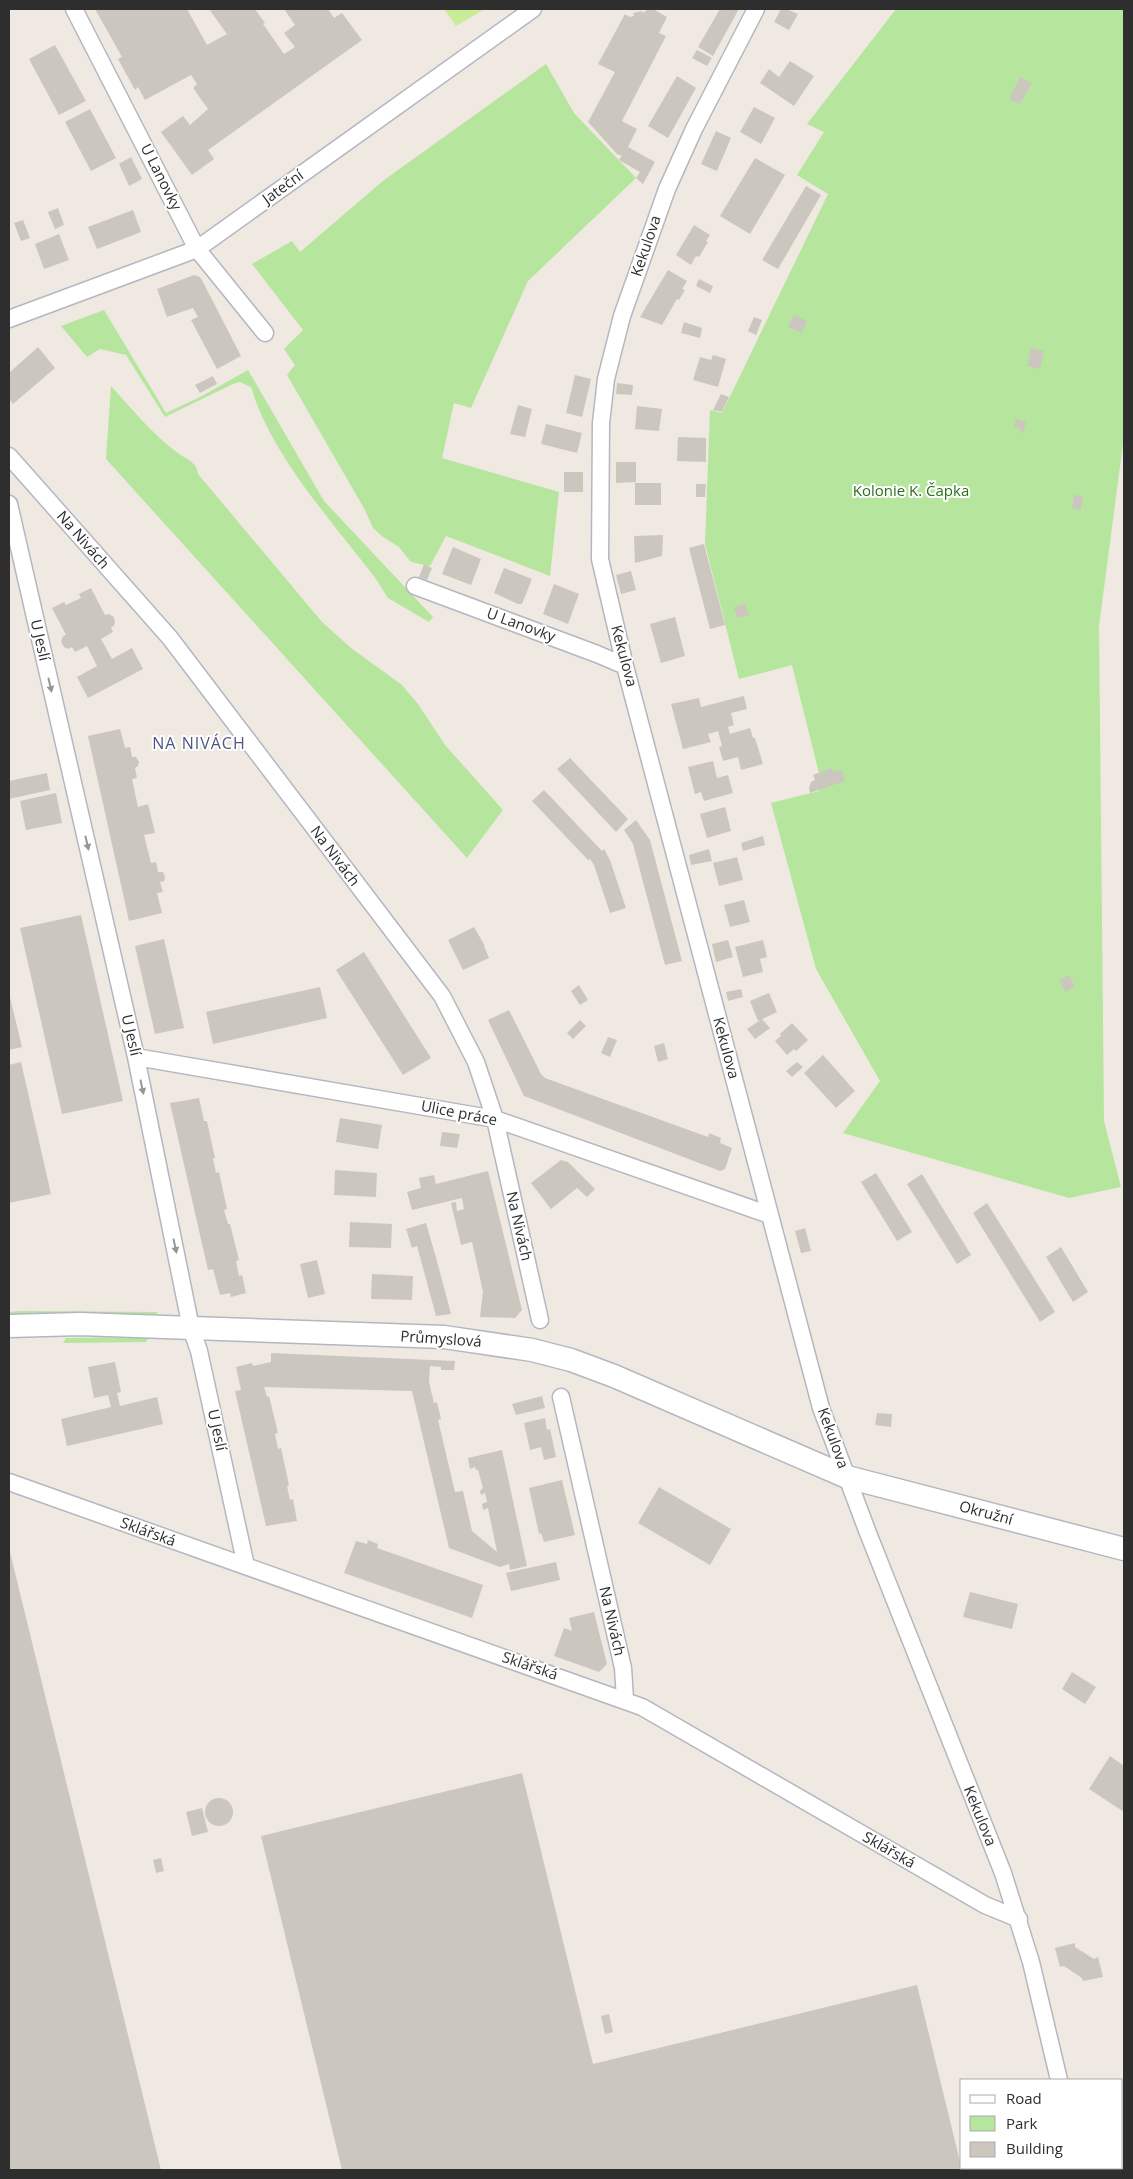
<svg xmlns="http://www.w3.org/2000/svg" width="1133" height="2179" viewBox="0 0 1133 2179" font-family="'Open Sans',sans-serif">
<style>
.green{fill:#b6e59e}
.pitch{fill:#c9ec9a}
.building{fill:#cbc7bf}
.lines{fill:none;stroke-linecap:round;stroke-linejoin:round}
.street-casing{stroke:#b4b7c1;stroke-width:19}
.secondary-casing{stroke:#b4b7c1;stroke-width:25}
.street{stroke:#fff;stroke-width:16}
.secondary{stroke:#fff;stroke-width:22}
.oneway{fill:#969696}
.labels{text-anchor:middle;stroke-width:4;stroke-linejoin:round;paint-order:stroke}
.street-label{font-size:15px;fill:#2e2e2e;stroke:#fff}
.park-label{font-size:15px;fill:#2c6e1b;stroke:#fff}
.neighbourhood-label{font-size:16px;letter-spacing:1px;fill:#4d5680;stroke:#fff}
</style>
<rect width="100%" height="100%" fill="#efe9e1"/>
<!-- green -->
<path class="green" d="M896,9H1124V436L1099,626L1104,1121L1121,1187L1069,1198L843,1133L880,1081L816,969L771,803L819,791V773L792,665L739,679L705,544L710,410L722,413L828,194L797,175L824,132L807,124Z
M546,64L574,113L636,178L528,281L471,408L454,403L442,458L559,492L550,576L446,536L430,566L411,562L399,547L383,537L373,528L365,510L287,375L295,365L284,349L303,330L252,264L292,241L300,252L384,180Z
M104,310L166,413L200,397L248,370L324,501L433,617L429,622L388,598L376,579C333,522 272,457 251,387L240,382L233,384L165,417L126,355L100,349L87,357L61,326Z
M111,386C132,409 153,435 178,453C186,459 197,462 198,474L322,622L351,648L402,685L418,704L445,745L503,810L467,858L106,459Z
M20,1311L157,1312V1314L9,1318V1312Z
M149,1337L146,1342L63,1343L66,1338Z"/>
<!-- pitch -->
<path class="pitch" d="M444,9H485L456,26Z"/>
<!-- building -->
<path class="building" d="M95,9H187L207,45L227,34L209,9H255L265,23L263,24L284,54L295,47L284,33L295,25L284,9H328L334,18L342,13L362,40L208,150L214,159L192,175L161,132L183,116L190,125L208,109L193,88L197,84L191,75L145,100L138,87L135,90L118,59L122,57Z
M648,9H653L667,17L659,33L666,36L622,121L637,129L628,147L655,162L643,184L636,178L640,172L619,160L622,156L617,154L588,122L615,72L598,64L625,14L630,17L634,16L633,13L642,11L643,13Z
M720,9H739L713,56L698,47Z
M781,9H786L798,14L789,30L774,22Z
M55,45L86,101L59,115L29,59Z
M697,50L712,58L707,66L692,58Z
M790,61L814,76L794,106L760,83L769,69L779,77Z
M677,76L696,88L668,138L648,126Z
M1020,77L1032,83L1020,104L1009,99Z
M754,107L775,118L761,144L740,132Z
M90,109L116,158L91,171L65,122Z
M716,131L731,138L717,171L701,164Z
M131,157L142,179L129,186L119,164Z
M755,158L785,175L750,234L720,216Z
M806,186L821,195L778,269L762,260Z
M58,208L64,225L55,229L48,212Z
M133,210L141,232L97,249L88,227Z
M23,220L30,238L21,241L14,223Z
M694,225L710,235L706,241L708,242L699,257L696,256L691,265L676,255Z
M59,234L69,260L44,269L35,244Z
M668,270L687,281L682,289L685,290L679,300L677,299L662,325L640,317Z
M194,275L200,277L204,284L241,356L217,369L191,320L198,317L193,308L167,317L157,289Z
M699,279L713,286L710,293L696,286Z
M794,315L807,321L802,333L788,327Z
M754,317L762,320L756,335L748,331Z
M684,322L702,328L700,338L681,333Z
M38,347L55,368L13,404L9,399V373Z
M1031,348L1044,351L1040,369L1027,366Z
M713,355L726,359L718,387L693,380L700,357L711,360Z
M575,375L591,379L582,417L566,413Z
M213,376L217,384L200,393L195,385Z
M617,383L633,385L632,395L616,394Z
M721,394L729,397L722,412L713,410Z
M518,405L532,409L525,437L510,434Z
M637,406L662,409L659,431L635,429Z
M1016,419L1026,422L1023,433L1020,432L1021,429L1014,427Z
M546,424L582,433L577,453L541,444Z
M678,437L706,438V462L677,461Z
M616,462H636V482L616,483Z
M564,472H583V492H564Z
M635,483H661V505H635Z
M696,484H706L705,497H696Z
M1074,495L1083,496L1081,510L1072,508Z
M663,535L662,556L635,563L634,536Z
M704,544L725,625L710,629L689,548Z
M453,547L481,559L471,585L442,574Z
M424,564L432,568L427,580L419,577Z
M504,568L532,579L522,604H518L494,593Z
M631,571L636,590L621,594L616,575Z
M554,584L579,594L568,624L543,614Z
M91,588L105,615L108,614L113,616L115,621L114,626L111,627L113,632L101,639L112,659L132,648L143,669L88,698L77,677L97,666L87,646L75,652L72,647L69,649L64,647L61,642L63,636L66,635L52,608L64,602L66,605L81,598L79,594Z
M745,604L749,615L737,618L734,607Z
M675,617L685,656L661,663L650,624Z
M744,696L747,709L731,713L734,725L728,727L730,734L750,728L753,738H755L763,764L741,770L738,757L723,761L719,747L722,746L718,731L708,734L711,742L683,749L671,704L699,698L701,707Z
M120,729L125,748L130,747L132,757H136L139,762L138,766L135,768L137,778L132,779L138,807L148,804L155,833L144,835L151,863L156,862L158,872H163L165,877L164,881L160,882L163,892L157,893L162,913L129,921L88,736Z
M570,758L628,819L616,832L557,769Z
M713,761L717,778L728,775L733,793L704,801L701,792L695,794L688,767Z
M832,768L833,772L842,770L845,781L810,793L809,788L811,782L815,780L813,775Z
M47,773L50,790L9,799V781Z
M544,790L602,851L604,849L610,860L626,908L610,913L594,865L590,859L588,860L532,801Z
M56,793L62,823L26,830L20,801Z
M725,807L731,831L707,838L700,814Z
M636,820L650,840L682,961L665,965L633,844L624,830Z
M763,836L765,845L743,851L741,843Z
M709,849L712,861L691,865L689,855Z
M737,857L743,880L719,886L713,863Z
M744,900L750,922L730,927L724,905Z
M81,915L123,1101L62,1114L20,928Z
M474,927L485,946H484L489,958L463,970L448,940Z
M164,939L184,1028L155,1034L135,946Z
M728,940L733,957L716,962L712,944Z
M763,940L767,957L760,959L763,972L743,977L735,947Z
M364,952L431,1058L403,1075L336,970Z
M1069,975L1075,987L1066,992L1059,980Z
M579,985L588,1000L580,1005L571,991Z
M320,987L327,1018L213,1044L206,1012Z
M741,989L743,997L728,1001L726,992Z
M9,993L22,1047L9,1050Z
M769,993L777,1012L758,1021L750,1001Z
M509,1010L541,1074L545,1078L708,1137L709,1133L721,1138L720,1143L732,1148L725,1169L720,1171L524,1096L488,1020Z
M762,1019L770,1028L755,1039L747,1029Z
M580,1020L586,1026L573,1039L567,1033Z
M792,1023L808,1040L796,1051L794,1049L787,1055L775,1041L781,1036L780,1034Z
M608,1037L617,1040L610,1057L601,1053Z
M664,1043L668,1059L658,1062L654,1046Z
M823,1055L855,1091L836,1108L804,1073Z
M21,1062L51,1194L9,1203V1065Z
M797,1062L803,1067L792,1077L786,1071Z
M199,1098L204,1121H207L215,1158H213L216,1173L219,1172L227,1209L224,1210L228,1224H230L239,1260L236,1261L239,1276L242,1275L246,1293L231,1297L230,1293L220,1295L213,1269L208,1270L170,1103Z
M340,1118L382,1125L378,1149L336,1142Z
M442,1132L460,1134L457,1148L440,1146Z
M561,1160L568,1162L595,1189L587,1197L577,1188L551,1209L531,1183Z
M335,1170L377,1173L376,1197L334,1195Z
M488,1171L522,1310L515,1318L480,1317L483,1292L472,1242L461,1245L451,1203L456,1202L457,1211L464,1209L462,1198L412,1210L407,1192L421,1188L419,1178L434,1175L436,1184Z
M876,1173L912,1232L897,1241L861,1182Z
M922,1174L971,1255L957,1264L907,1184Z
M987,1203L1055,1312L1040,1322L973,1213Z
M350,1222L392,1224L391,1248L349,1247Z
M426,1223L437,1261L451,1314L436,1316L417,1246L412,1248L406,1229Z
M805,1228L811,1251L801,1253L795,1231Z
M1061,1247L1088,1292L1073,1302L1046,1257Z
M317,1260L325,1294L308,1298L300,1264Z
M372,1274L413,1276L412,1300L371,1299Z
M271,1353L455,1361L454,1370H441V1367L430,1366L429,1382L434,1403L437,1402L441,1419L438,1420L455,1492L463,1491L472,1531L497,1552L488,1508L483,1510L482,1504L487,1502L485,1493L481,1495L480,1491L483,1488L478,1470H476L475,1467L470,1469L468,1458L502,1450L527,1566L510,1570L509,1564L500,1567L449,1548L412,1391L264,1387L267,1397L269,1396L278,1433L275,1434L278,1449L281,1448L289,1485L287,1486L290,1500L293,1499L297,1521L266,1526L235,1391L241,1390L236,1367L252,1363L253,1366L271,1362Z
M115,1362L121,1392L117,1393L120,1406L157,1397L163,1424L67,1446L61,1419L111,1407L108,1395L94,1398L88,1367Z
M542,1396L545,1408L516,1415L512,1404Z
M877,1413L892,1414L891,1427L875,1425Z
M545,1418L547,1430L550,1429L556,1457L544,1460L541,1447L530,1450L524,1423Z
M562,1480L575,1535L544,1542L541,1533L539,1534L529,1488Z
M659,1487L731,1529L710,1565L638,1523Z
M368,1540L378,1544L377,1548L483,1585L472,1618L344,1573L356,1541L367,1544Z
M9,1548L161,2170H9Z
M556,1562L560,1580L511,1591L506,1573Z
M970,1592L1018,1604L1012,1629L963,1617Z
M594,1612L607,1664L599,1672L554,1656L564,1628L572,1631L569,1618Z
M1072,1672L1096,1687L1085,1704L1062,1689Z
M1110,1756L1124,1766V1812L1089,1789Z
M522,1773L593,2064L917,1985L962,2170H342L261,1836Z
M205 1812a14 14 0 1 1 28 0a14 14 0 1 1-28 0Z
M202,1808L208,1832L192,1836L186,1812Z
M161,1858L164,1871L156,1873L153,1860Z
M1075,1943V1947L1094,1959L1098,1957L1103,1977L1083,1981L1082,1978L1064,1966L1060,1967L1055,1948Z
M609,2014L613,2032L605,2034L601,2016Z"/>
<g class="lines">
<defs>
<path id="street" d="M74,9L197,249L265,333
M756,9L694,129L667,189L622,316L606,379L601,423L600,559L625,666L821,1408L868,1533L1003,1873L1031,1962L1059,2080
M9,319L197,249L533,9
M9,456L170,638L442,996L476,1062L495,1119L540,1320
M9,504L136,1057L191,1328L199,1351L246,1566
M415,586L597,654L625,666
M136,1057L495,1119L770,1215
M561,1397L623,1668L625,1699
M9,1482L642,1707L985,1905L1019,1919
M1080,2168V2170"/>
<path id="secondary" d="M9,1326L80,1324L444,1337L532,1350L571,1360L614,1376L847,1477L1124,1549"/>
</defs>
<!-- street casing -->
<use href="#street" class="street-casing"/>
<!-- secondary casing -->
<use href="#secondary" class="secondary-casing"/>
<!-- street -->
<use href="#street" class="street"/>
<!-- secondary -->
<use href="#secondary" class="secondary"/>
</g>
<!-- one-way arrows -->
<defs><path id="oneway-solid" d="M-6-.8H1V-3.2L6.5 0L1 3.2V.8H-6Z" transform="scale(1.25)"/></defs>
<g class="oneway">
<use href="#oneway-solid" transform="translate(50 685) rotate(77)"/>
<use href="#oneway-solid" transform="translate(87 843) rotate(77)"/>
<use href="#oneway-solid" transform="translate(142 1087) rotate(78)"/>
<use href="#oneway-solid" transform="translate(175 1246) rotate(78)"/>
</g>
<g class="labels">
<!-- street labels -->
<g class="street-label">
<text transform="translate(161 177) rotate(63)" y="5">U Lanovky</text>
<text transform="translate(283 187) rotate(-36)" y="5">Jateční</text>
<text transform="translate(646 246) rotate(-71)" y="5">Kekulova</text>
<text transform="translate(83 540) rotate(49)" y="5">Na Nivách</text>
<text transform="translate(521 625) rotate(20)" y="5">U Lanovky</text>
<text transform="translate(40 640) rotate(77)" y="5">U Jeslí</text>
<text transform="translate(624 656) rotate(75)" y="5">Kekulova</text>
<text transform="translate(335 856) rotate(53)" y="5">Na Nivách</text>
<text transform="translate(131 1035) rotate(77)" y="5">U Jeslí</text>
<text transform="translate(726 1048) rotate(75)" y="5">Kekulova</text>
<text transform="translate(459 1113) rotate(11)" y="5">Ulice práce</text>
<text transform="translate(519 1226) rotate(77)" y="5">Na Nivách</text>
<text transform="translate(441 1339) rotate(4)" y="5">Průmyslová</text>
<text transform="translate(217 1430) rotate(78)" y="5">U Jeslí</text>
<text transform="translate(833 1438) rotate(70)" y="5">Kekulova</text>
<text transform="translate(986 1513) rotate(15)" y="5">Okružní</text>
<text transform="translate(148 1532) rotate(20)" y="5">Sklářská</text>
<text transform="translate(612 1621) rotate(77)" y="5">Na Nivách</text>
<text transform="translate(530 1666) rotate(19)" y="5">Sklářská</text>
<text transform="translate(980 1816) rotate(68)" y="5">Kekulova</text>
<text transform="translate(889 1850) rotate(30)" y="5">Sklářská</text>
</g>
<!-- park labels -->
<g class="park-label">
<text x="911" y="496">Kolonie K. Čapka</text>
</g>
<!-- neighbourhood labels -->
<g class="neighbourhood-label">
<text x="199" y="749">NA NIVÁCH</text>
</g>
</g>
<!-- border -->
<rect width="1133" height="2179" fill="none" stroke="#2e2e2e" stroke-width="20"/>
<!-- legend -->
<rect x="960" y="2079" width="162" height="90" fill="#ffffff" stroke="#ababab"/>
<rect x="970" y="2095" width="25" height="8" fill="#ffffff" stroke="#ababab"/>
<text x="1006" y="2104" font-size="15" fill="#2e2e2e">Road</text>
<rect x="970" y="2116" width="25" height="15" fill="#b6e59e" stroke="#ababab"/>
<text x="1006" y="2129" font-size="15" fill="#2e2e2e">Park</text>
<rect x="970" y="2142" width="25" height="15" fill="#cbc7bf" stroke="#ababab"/>
<text x="1006" y="2154" font-size="15" fill="#2e2e2e">Building</text>
</svg>
